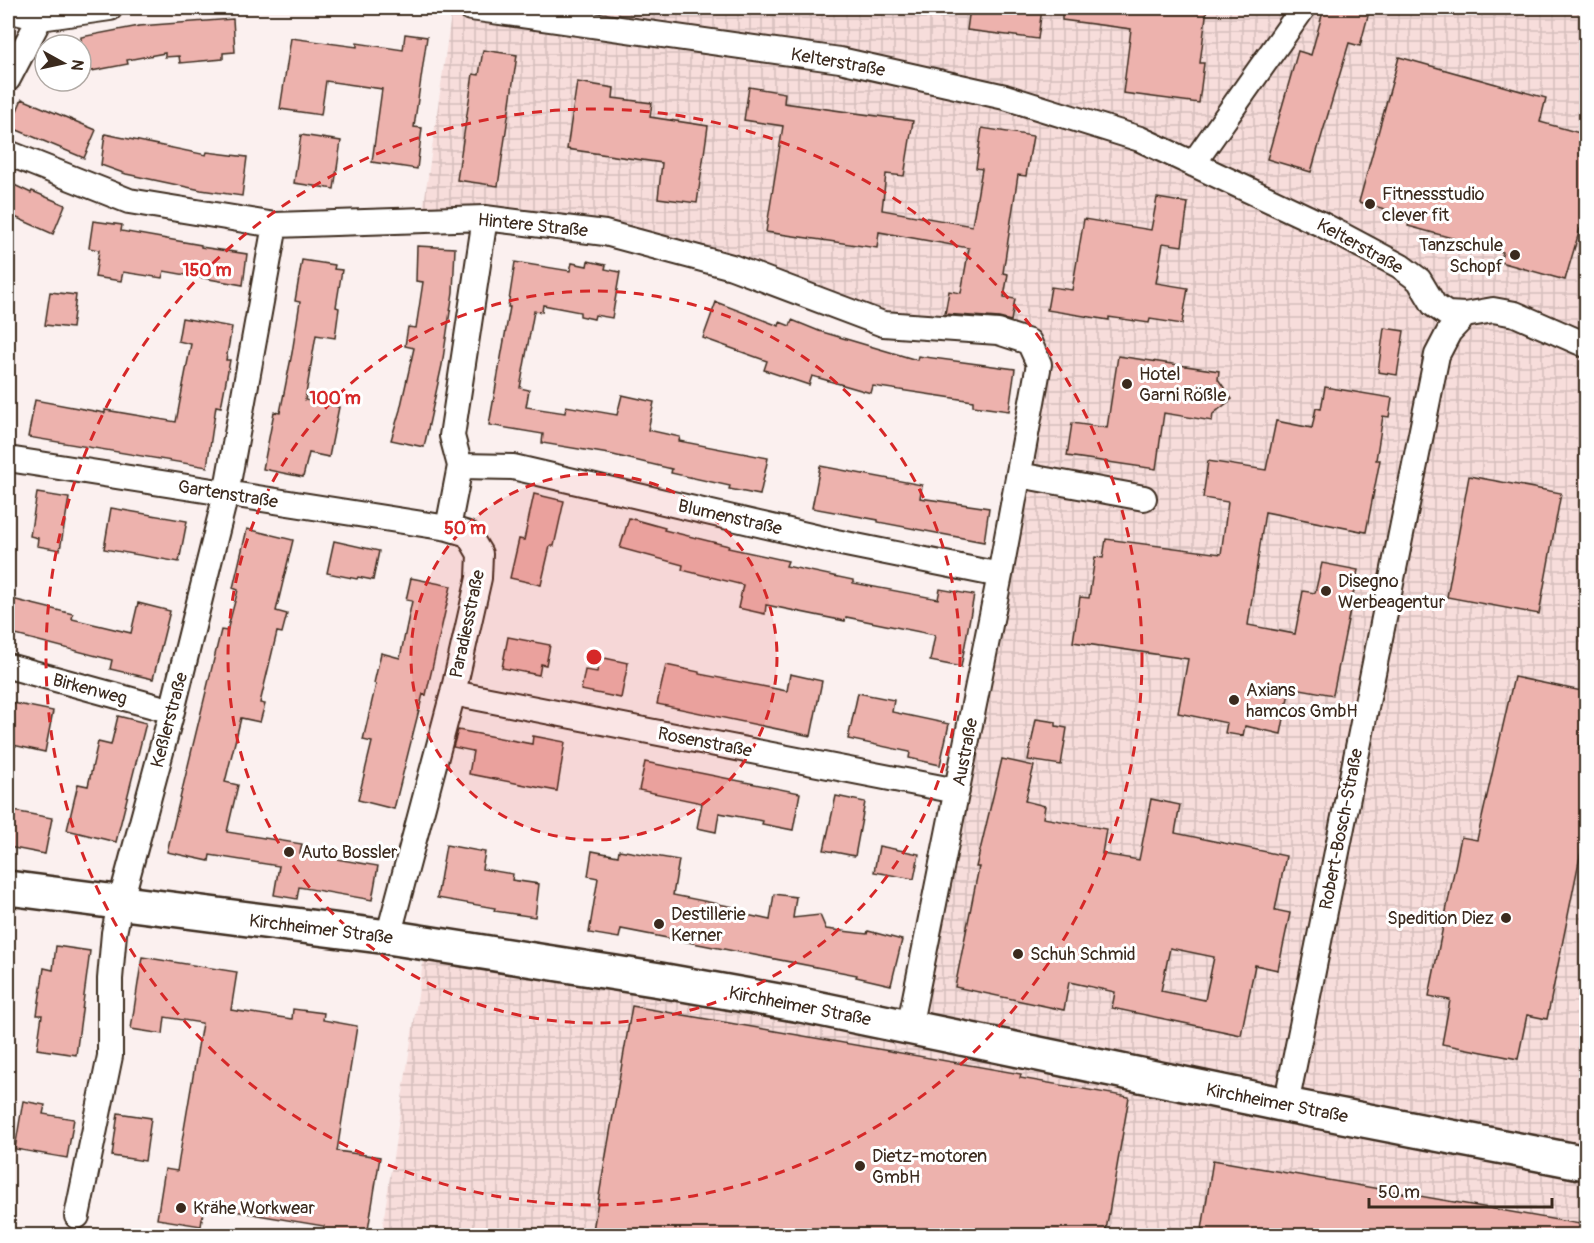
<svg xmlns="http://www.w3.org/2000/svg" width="1594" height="1243" viewBox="0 0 1594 1243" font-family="Pangolin,sans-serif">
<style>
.industrial{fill:url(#industrial-grid)}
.building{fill:#edb2ad;stroke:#3b2a1e;stroke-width:1.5;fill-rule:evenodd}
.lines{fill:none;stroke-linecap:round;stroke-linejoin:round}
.street-casing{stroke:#3b2a1e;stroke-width:28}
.secondary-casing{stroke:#3b2a1e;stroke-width:38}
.street{stroke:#fff;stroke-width:24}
.secondary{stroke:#fff;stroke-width:33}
.ring{fill:none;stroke:#d62828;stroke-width:3;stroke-dasharray:10 8}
.poi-dot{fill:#3b2a1e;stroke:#fff;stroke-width:2}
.labels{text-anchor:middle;stroke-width:6;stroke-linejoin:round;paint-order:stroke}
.street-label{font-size:18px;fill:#3b2a1e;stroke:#fff}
.poi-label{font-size:18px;fill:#3b2a1e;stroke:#fff;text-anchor:start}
.centre{fill:#d62828;stroke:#fff;stroke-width:3}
.ring-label{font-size:18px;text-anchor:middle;font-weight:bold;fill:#d62828;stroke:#fff;stroke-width:6;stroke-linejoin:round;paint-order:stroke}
</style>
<defs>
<pattern id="industrial-grid" width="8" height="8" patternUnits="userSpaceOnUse" patternTransform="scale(1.5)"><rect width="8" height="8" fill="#f7dddb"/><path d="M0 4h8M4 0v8" fill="none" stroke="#d5bebc"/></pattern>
</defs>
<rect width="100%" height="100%" fill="#fbf0ef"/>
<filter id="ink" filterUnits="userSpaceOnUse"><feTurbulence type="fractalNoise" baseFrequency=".0167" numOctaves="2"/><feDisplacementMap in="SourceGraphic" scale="12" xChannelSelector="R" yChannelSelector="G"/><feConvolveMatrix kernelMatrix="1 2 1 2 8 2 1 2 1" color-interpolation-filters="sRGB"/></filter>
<g filter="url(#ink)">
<!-- industrial -->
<path class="industrial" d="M452,8H1586V1235L381,1236L426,943L911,1027L1037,351L877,323L657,247L422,218Z"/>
<!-- building -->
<path class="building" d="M970,8H1042L1038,39L967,30Z
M1062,8H1207L1200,63H1204L1199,103L1123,93L1131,29L1062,20Z
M1324,8H1370L1360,46L1349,43L1311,172L1267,159L1298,51L1311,55Z
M233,19L235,52L223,53V59L180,63L179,56L165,57V53L127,60L128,64L81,73V37L139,26Z
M405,34L427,37L414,127L422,128L417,169L372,162L382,89L326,81L321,115L280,109L291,38L357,47V43L403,50Z
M483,50L517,55L498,186L457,180L473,74L479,75Z
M1399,57L1546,98L1540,122L1587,135V231L1580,229L1565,280L1500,262L1503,252L1408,226L1409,223L1395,219L1396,212L1359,202Z
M577,82L614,88L613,98L652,103L650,117L708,126L697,203L658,198L662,163L567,149Z
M749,87L785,93L784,103L913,121L904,176L886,174L882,210L972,226L982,169L976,168L982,128L1033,136L1026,176L1018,175L1003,273L1008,274L1004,297L1015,299L1011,321L999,318L945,314L949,291L961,293L969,248L879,232L877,248L766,232L783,126L744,120Z
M22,99L96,130L84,158L10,127Z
M105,134L206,155L207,152L247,157L242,196L201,190L126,174L101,165Z
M301,135L341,141L334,189L294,183Z
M8,182L31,193L32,191L65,205L53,234L8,214Z
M1157,198L1188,203L1182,246L1163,243L1156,283L1188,288L1182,324L1150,319L1149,323L1109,317V320L1047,310L1051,287L1072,290L1084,219L1151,230Z
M93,221L122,225L121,231L201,245V247L247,254L243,285L164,271L162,278L123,272L121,281L95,277L99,250L89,248Z
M417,246L455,248L453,292L442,365L424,447L391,440L400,410L414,348L405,346L408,327L416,328L423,282L416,281Z
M302,260L335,265L334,269L342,270L336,307L339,308L335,338L316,335L305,400L339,407L329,457L309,453L303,477L263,469L274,412L280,413L292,353L300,302L295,301Z
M588,261L606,265L605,269L620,272L612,318L595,315L594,319L580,316V312L543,305L542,312L534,311L520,388L529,390L526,407L565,413L566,406L617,415L622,395L654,402L648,430L680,437L679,441L768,458L760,495L729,489L730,486L671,473L672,469L609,454L542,443L543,434L489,425L510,307H508L515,262L570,271L572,263L587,266Z
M50,292L76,295L72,328L45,325Z
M716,302L779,326L780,322L790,326L792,320L819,331L917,360L918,356L1015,369L1009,411L973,406V401L873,386L871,393L812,376L809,385L764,370L767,361L703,338Z
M182,318L232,327L226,360H230L221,407L216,406L207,467L28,437L35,400L105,413V410L176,422L191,344L178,341Z
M1384,328L1404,331L1397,375L1378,372Z
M1118,356L1219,371L1218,379L1232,399L1213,414L1212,421L1164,413L1156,469L1067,456L1072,423L1107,428Z
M1325,387L1392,398L1389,417L1383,416L1376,460H1380L1366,532L1265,512L1248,625L1295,634L1303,591L1315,593L1322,563L1358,570L1333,695L1290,687L1281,734L1245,726L1243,736L1225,733L1227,723L1178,713L1188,659L1073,642L1080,597L1089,598L1095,557L1103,558L1106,539L1221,554L1228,502L1203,498L1208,461L1266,470L1276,421L1312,428L1316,408L1321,409Z
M820,466L922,485L920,498L989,508L984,542L878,522V520L812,508Z
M1469,476L1561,493L1539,614L1447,597Z
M37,493L69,498L60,550L37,546L38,538L30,536Z
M534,494L564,501L554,546H550L541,585L510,578L519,539L524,540Z
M111,508L187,521L179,562L104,549Z
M629,518L665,528L664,530L729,546L728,548L788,561L786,566L853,580V583L938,599L940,589L974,595L961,667L930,661L935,635L846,617L845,621L766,605L765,614L738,608L743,585L682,570L683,565L620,548Z
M247,529L293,540L276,611L287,614L282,633L277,632L260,703L265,704L260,722L241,718L225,782L238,785L227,832L302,844L300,853L378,866L372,900L299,887L297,899L274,895L279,866L210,855L209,861L167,852L221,630L227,631L238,590L233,588Z
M334,541L379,551L373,580L358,577L357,579L327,573Z
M411,578L451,586L426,695L423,694L394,809L358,800L372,742L363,740L376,684L374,683L381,653L400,658L412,601L406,600Z
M8,598L73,614L72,619L131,633L138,603L170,611L153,679L110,669L112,660L8,633Z
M508,637L550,645L546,665L541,664L539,675L502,668Z
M600,657L628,663L621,698L581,690L585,670L597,672Z
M666,665L699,672V674L787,691L790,674L822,681L811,736L657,704Z
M1514,677L1587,692V712L1579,748L1587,749V822L1547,1019L1527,1015L1518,1059L1442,1044L1450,1000L1429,996L1461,837L1477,840Z
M858,693L894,700L892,712L949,724L940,765L909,758L910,752L848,739Z
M8,702L53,711L45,752L8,744Z
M118,716L146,723L116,842L67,830L78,784L88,786L98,742L111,745Z
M1036,719L1056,722V726L1067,728L1061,765L1028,760Z
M458,730L532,744L533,736L565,742L557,791L469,774L473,751L453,747Z
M1002,759L1034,766L1025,801L1045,806L1043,818L1106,829L1102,854L1139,860L1151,799L1180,805L1175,833L1286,856L1275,910L1290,913L1278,970L1255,965L1241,1035L1112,1008L1115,992L1069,982L1064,1010L955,987L979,867H976ZM1170,948L1214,957L1205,1000L1161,991Z
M645,762L800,793L793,830L762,824L763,821L719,813L716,832L697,828L702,803L639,790Z
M836,796L865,802L855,856L824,850Z
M8,810L52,818L45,854L8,847Z
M446,845L485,852L482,869L513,874L512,880L539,884L535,917L494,911L495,908L437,898Z
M879,846L919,854L914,879L874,872Z
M619,850L679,860L673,895L734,907L733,912L770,920L774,894L796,897L793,918L820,915L826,929L867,934L868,931L902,940L891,985L856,977L857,975L621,929L619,938L589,933L598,878L588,876L592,851L618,856Z
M56,946L90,951L76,1055L37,1049L42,1015H37L44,968L53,970Z
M142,957L237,972L231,1010L292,1019L293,1009L324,1013L323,1020L357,1026L337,1151L380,1157L367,1236H323L324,1226L204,1206L201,1226L157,1219L165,1169L177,1171L202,1023L165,1017L163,1034L131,1029Z
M632,1006L1021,1074L1020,1078L1129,1097L1105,1236H592Z
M23,1101L45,1105L43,1114L74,1119L67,1158L15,1149Z
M118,1113L151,1118L145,1161L112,1156Z
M1213,1160L1586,1225L1585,1236H1201Z"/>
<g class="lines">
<defs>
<path id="street" d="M471,8L840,60L1005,97L1140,139L1321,224L1400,266L1419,280L1434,305L1447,314L1465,315L1493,310L1515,314L1586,345
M8,10L40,18L110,8
M8,79L40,18
M8,153L129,201L275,225L485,218L605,233L732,267L883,324L998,332L1029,342L1039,364L1000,575L909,1028
M1193,164L1303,8
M8,459L448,528
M460,466L513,467L836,542L1000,575
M1019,475L1144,498
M8,666L172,711
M453,693L957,791
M388,937L453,693L479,578L480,554L468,534L448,528L460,466L452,436L485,218
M1286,1105L1437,355L1449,332L1465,315
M77,1216L110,1056V979L114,933L120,904L172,711L226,494L275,225"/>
<path id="secondary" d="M8,888L388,937L660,980L801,1005L1286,1105L1586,1163"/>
</defs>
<!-- street casing -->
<use href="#street" class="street-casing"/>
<!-- secondary casing -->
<use href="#secondary" class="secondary-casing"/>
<!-- street -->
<use href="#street" class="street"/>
<!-- secondary -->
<use href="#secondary" class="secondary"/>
</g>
</g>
<!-- distance rings -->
<circle cx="594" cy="657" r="183" fill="#d62828" fill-opacity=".12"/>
<g class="ring">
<circle cx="594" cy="657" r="183"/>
<circle cx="594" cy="657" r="366"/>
<circle cx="594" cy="657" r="548"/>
</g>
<!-- markers -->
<g class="poi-dot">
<circle cx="1370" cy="204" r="6"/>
<circle cx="1515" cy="255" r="6"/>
<circle cx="1127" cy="384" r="6"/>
<circle cx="1326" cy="591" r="6"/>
<circle cx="1234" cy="700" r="6"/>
<circle cx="289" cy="852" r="6"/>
<circle cx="1506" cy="918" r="6"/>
<circle cx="659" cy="924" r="6"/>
<circle cx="1018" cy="954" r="6"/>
<circle cx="860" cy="1166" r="6"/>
<circle cx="181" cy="1208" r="6"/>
</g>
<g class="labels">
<!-- street labels -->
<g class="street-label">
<text transform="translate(838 62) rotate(10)" y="6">Kelterstraße</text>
<text transform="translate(533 225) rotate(6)" y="6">Hintere Straße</text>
<text transform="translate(1360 246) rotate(29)" y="6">Kelterstraße</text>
<text transform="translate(228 494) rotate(9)" y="6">Gartenstraße</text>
<text transform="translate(730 517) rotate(13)" y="6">Blumenstraße</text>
<text transform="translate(467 624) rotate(-78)" y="6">Paradiesstraße</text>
<text transform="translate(90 689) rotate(15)" y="6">Birkenweg</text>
<text transform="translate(169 720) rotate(-75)" y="6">Keßlerstraße</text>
<text transform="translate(705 742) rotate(11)" y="6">Rosenstraße</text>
<text transform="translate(965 752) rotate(-79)" y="6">Austraße</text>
<text transform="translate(1341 829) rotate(-79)" y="6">Robert-Bosch-Straße</text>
<text transform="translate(321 929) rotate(7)" y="6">Kirchheimer Straße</text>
<text transform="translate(800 1006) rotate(11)" y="6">Kirchheimer Straße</text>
<text transform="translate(1277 1103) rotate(11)" y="6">Kirchheimer Straße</text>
</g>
<!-- poi labels -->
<g class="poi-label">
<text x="1382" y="200">Fitnessstudio<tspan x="1382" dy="21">clever fit</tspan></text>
<text x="1503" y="251" text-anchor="end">Tanzschule<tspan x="1503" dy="21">Schopf</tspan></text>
<text x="1139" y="380">Hotel<tspan x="1139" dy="21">Garni Rößle</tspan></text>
<text x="1338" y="587">Disegno<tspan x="1338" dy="21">Werbeagentur</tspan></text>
<text x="1246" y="696">Axians<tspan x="1246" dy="21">hamcos GmbH</tspan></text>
<text x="301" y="858">Auto Bossler</text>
<text x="671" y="920">Destillerie<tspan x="671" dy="21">Kerner</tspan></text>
<text x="1494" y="924" text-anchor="end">Spedition Diez</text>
<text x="1030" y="960">Schuh Schmid</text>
<text x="872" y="1162">Dietz‐motoren<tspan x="872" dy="21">GmbH</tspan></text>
<text x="193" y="1214">Krähe Workwear</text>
</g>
</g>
<circle cx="594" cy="657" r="9" class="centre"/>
<g class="ring-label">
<text x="207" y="276">150 m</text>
<text x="335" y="404">100 m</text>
<text x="465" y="534">50 m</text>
</g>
<!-- margin -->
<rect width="1594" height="1243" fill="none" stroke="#fff" stroke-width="30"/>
<rect x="15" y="15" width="1564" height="1213" fill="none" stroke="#3b2a1e" stroke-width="2" filter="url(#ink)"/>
<!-- north arrow -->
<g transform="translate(63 63) rotate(98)"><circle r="28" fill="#ffffff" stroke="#b1aaa5" stroke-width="1.5"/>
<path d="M0-4.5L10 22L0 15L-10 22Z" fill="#3b2a1e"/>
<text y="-9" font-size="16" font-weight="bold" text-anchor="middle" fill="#3b2a1e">N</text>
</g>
<!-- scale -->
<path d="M1369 1198v9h183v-9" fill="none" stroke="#3b2a1e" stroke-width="3"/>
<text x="1378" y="1198" font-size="18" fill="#3b2a1e" stroke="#ffffff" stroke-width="4.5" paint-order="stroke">50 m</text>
</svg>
